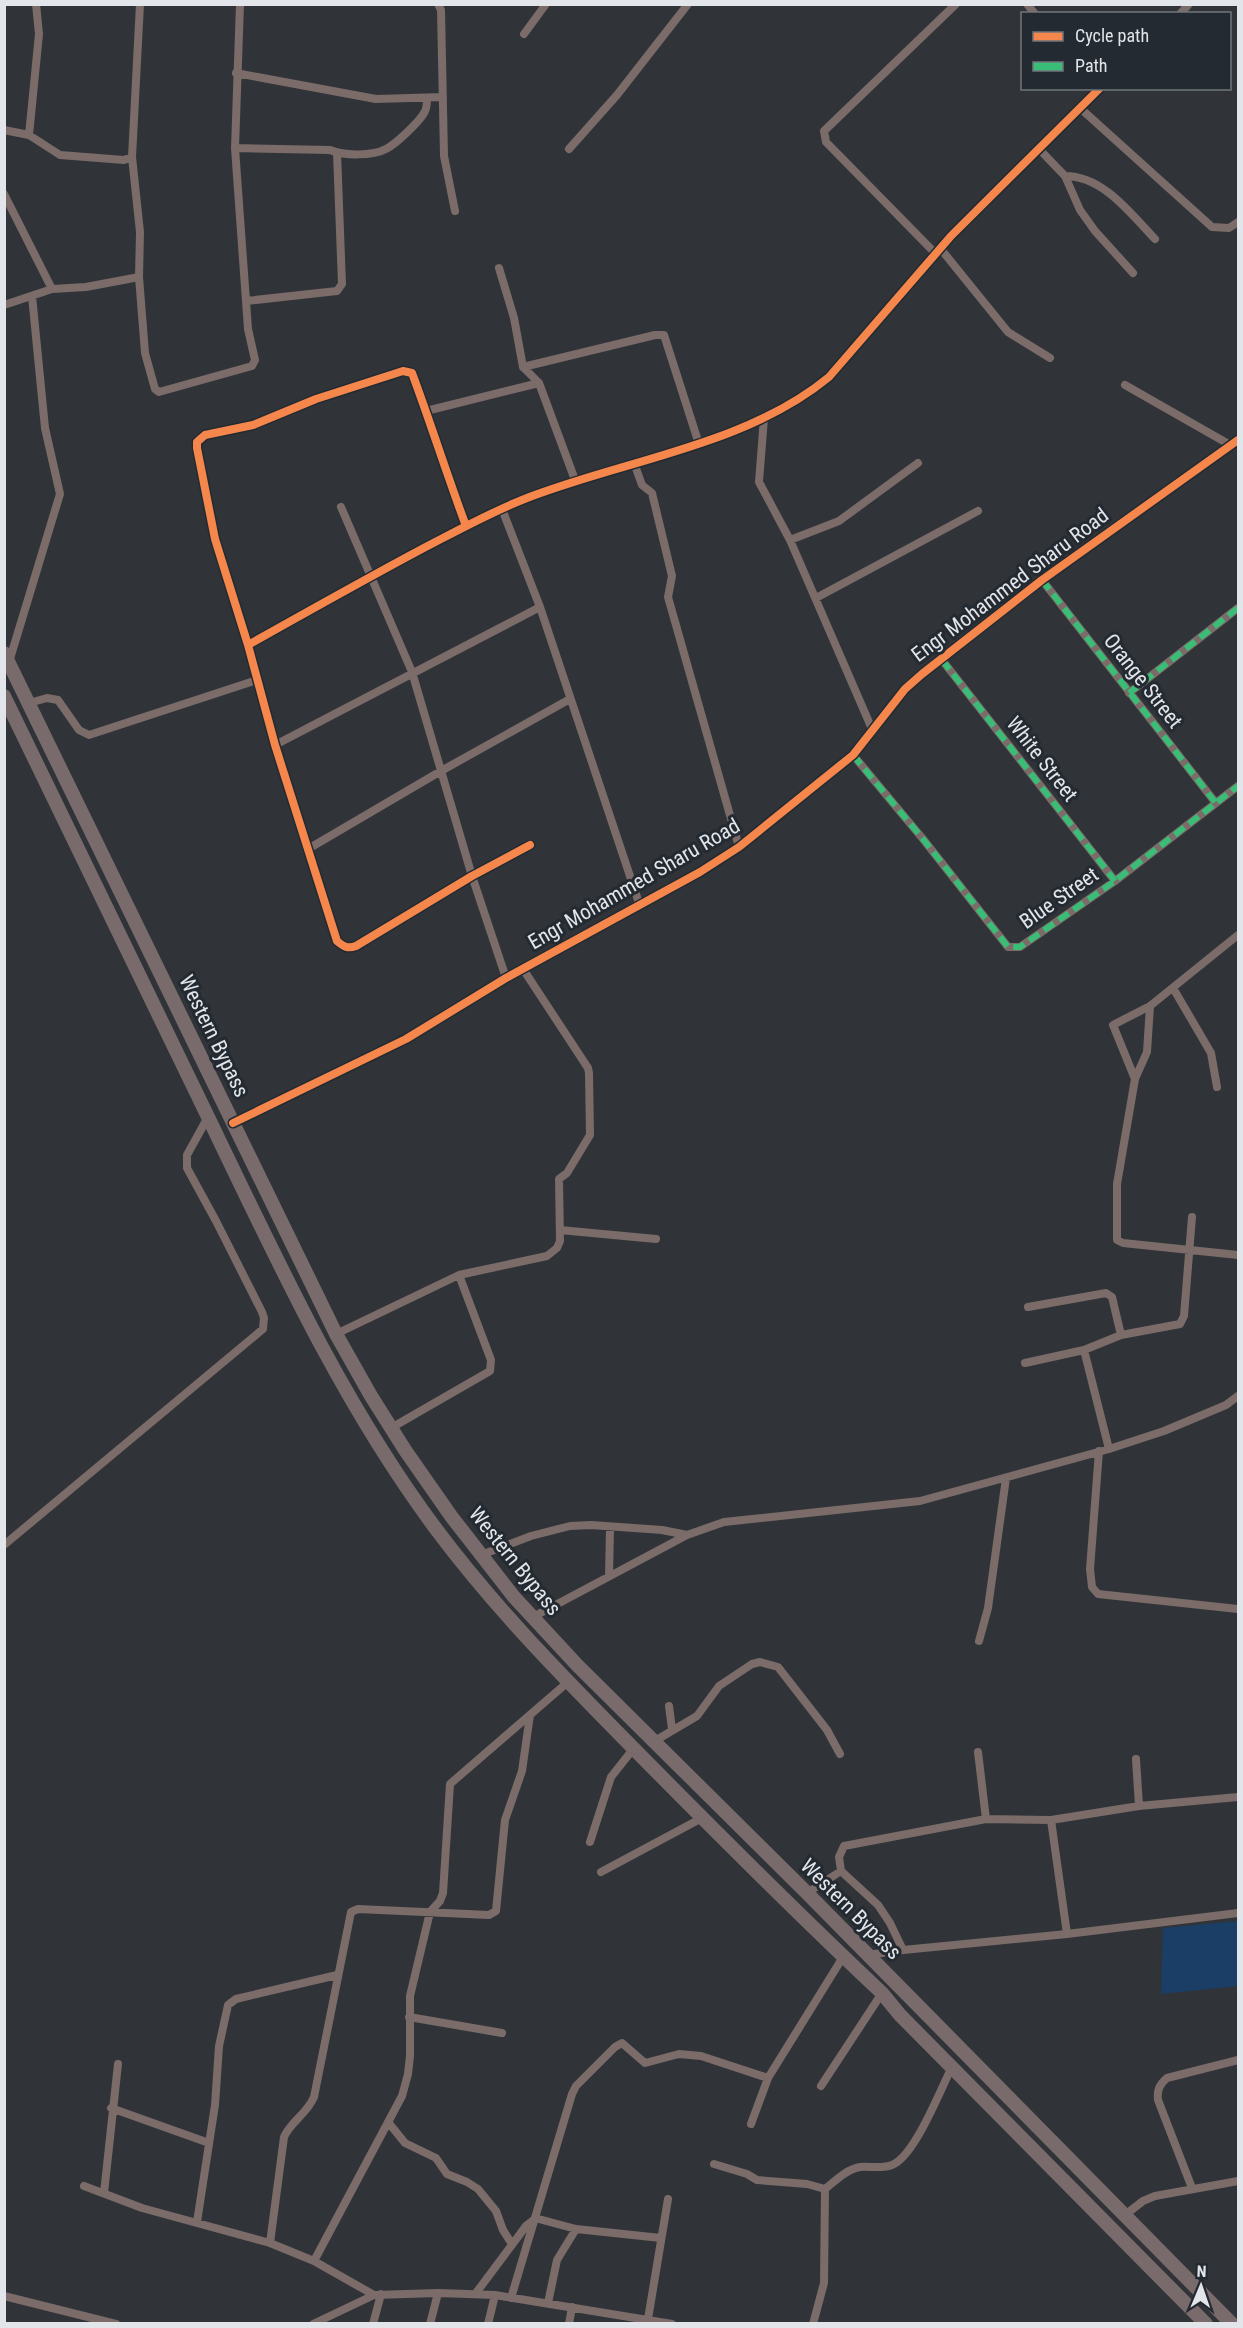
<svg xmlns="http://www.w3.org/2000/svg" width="1243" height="2328" viewBox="0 0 1243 2328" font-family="'Roboto Condensed',sans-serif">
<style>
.green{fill:#1a3e66}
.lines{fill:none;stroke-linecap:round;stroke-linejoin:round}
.minor{stroke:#7b6b69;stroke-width:8}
.primary{stroke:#796b6b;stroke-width:14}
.quiet{stroke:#3abd76;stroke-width:6;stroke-dasharray:12 6;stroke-linecap:butt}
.cycleway-casing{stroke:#242a31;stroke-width:11}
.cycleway{stroke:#f5874c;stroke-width:8}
.labels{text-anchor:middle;stroke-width:6;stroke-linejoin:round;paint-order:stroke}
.street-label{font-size:21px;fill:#e2e6eb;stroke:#242a31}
</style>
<rect width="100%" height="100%" fill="#303438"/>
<!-- green -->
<path class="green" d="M1238,1921V1986L1161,1994L1163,1928Z"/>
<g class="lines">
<!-- minor -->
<path class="minor" d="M140,4L132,157L140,232L139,277L145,353L155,389L159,392L252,366L255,360L248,329L246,301L235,148L240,4
M438,4L441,10L444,156L455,211
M1027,4L1035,14
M1180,14L1189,4
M524,34L546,4
M236,73L376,99L443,97
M1080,108L1212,227L1229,228L1238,222
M4,130L29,135L60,155L124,160L132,157
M29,135L39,34L36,4
M235,148L330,150C344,156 373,156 386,149C396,144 419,122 424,113C427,109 427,103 427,99
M569,149L617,95L688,4
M1039,149L1065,176L1080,210L1095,231L1133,273
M1065,176C1103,176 1130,213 1155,239
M4,194L52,289
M940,248L1008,332L1050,358
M936,254L826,142L824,131L956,4
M499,268L514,318L523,367L539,383L575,480
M246,301L337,291L342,284L337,153
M4,305L52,289L86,287L139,277
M523,367L655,335H664L699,444
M1125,385L1232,446
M426,411L539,383
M764,418L759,482L790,540L872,729
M634,463L642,485L652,493L672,576L668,597L739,847
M341,507L412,672L472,876L506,978
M502,509L540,607L640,906
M466,526C447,475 431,424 412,373L403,371L316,399L253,425L205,435L197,442V448L215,539L248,645L275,745L337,941C344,947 348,949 356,946L472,876L530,845
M790,540L839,521L918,463
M1042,580L1215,802
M816,598L978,511
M248,645C305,613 362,581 420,550C453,533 487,514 522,500C622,460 744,447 829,377L951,236L1100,88
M942,660L1115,881
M9,662L60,494L45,428L32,296
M1129,693L1238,608
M29,703L47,698L58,700L79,730L89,735L257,680
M275,745L540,607
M853,755L923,839L1008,947H1020L1115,881L1238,786
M308,849L441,771L570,699
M1173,988L1211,1053L1217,1087
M1150,1006L1147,1052L1135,1079L1117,1184V1240L1123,1243L1238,1255
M1135,1079L1113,1025L1150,1006L1238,935
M233,1123L406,1039L506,978L700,872L739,847L853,755L905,689L922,674L1042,580L1238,440
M560,1230L656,1239
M1028,1307L1106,1293L1112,1297L1121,1335
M336,1334L459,1275L547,1256L557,1248L560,1241L559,1179L567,1173L590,1135L589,1073L588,1068L523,969
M1084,1350L1109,1449
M1025,1363L1084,1350L1121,1335L1180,1324L1184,1316L1192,1217
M391,1428L490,1371L491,1360L459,1275
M1099,1451L1090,1569L1092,1587L1098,1594L1238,1609
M4,1545L263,1329L264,1318L262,1312L216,1221L187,1168V1155L208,1117
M481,1555L531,1536L570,1526L591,1525L662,1530L687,1535
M609,1576L610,1528
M533,1617L687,1535L724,1522L920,1501L1109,1449L1164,1431L1226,1405L1238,1396
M979,1641L988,1608L1006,1478
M669,1706L672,1729
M653,1742L697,1716L719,1686L752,1664L760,1662L778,1667L827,1730L840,1754
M978,1752L986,1819
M1139,1806L1238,1797
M1051,1820L1067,1934
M590,1842L611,1777L634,1748
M601,1872L702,1818
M807,1893L841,1871
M903,1950L890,1923L878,1905L841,1871L839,1857L844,1846L986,1819L1051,1820L1139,1806L1136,1759
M868,1955L903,1950L1067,1934L1238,1913
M409,2017L502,2033
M821,2086L882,1993
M111,2108L209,2143
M388,2122L405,2143L436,2158L447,2174L467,2182L478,2189L496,2211L503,2230L512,2244
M751,2124L768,2078L843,1957
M714,2164L747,2174L757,2180L807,2184L825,2189C835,2181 847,2169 860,2167C870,2166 883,2169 892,2165C915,2156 940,2090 952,2067
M84,2186L142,2208L270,2243L314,2261L374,2295
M1192,2188L1158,2100C1157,2090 1159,2085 1167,2078L1238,2060
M104,2193L118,2064
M1125,2215L1143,2201L1155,2196L1238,2181
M535,2218L576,2229L661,2238
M197,2222L215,2105L219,2046L228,2005L236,1999L337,1975
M270,2243L284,2137C291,2121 307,2114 314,2097L351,1912L358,1909L489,1915L496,1911L505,1820L522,1771L530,1715
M314,2261L402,2096L408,2074L410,2056V1996L430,1912L440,1901L443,1893L450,1784L568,1682
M476,2293L526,2226L535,2219
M4,2296L116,2324
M511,2298L572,2094L576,2086L615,2047L622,2043L645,2063L679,2054L701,2056L768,2078
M548,2303L557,2260L576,2229
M648,2319L668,2199
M313,2324L374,2295L438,2293L495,2295L672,2324
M373,2324L381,2294
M430,2324L438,2293
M488,2324L495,2295
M569,2324L572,2307
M813,2324L824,2283L825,2189"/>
<!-- primary -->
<path class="primary" d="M4,653L336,1334L371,1396L405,1450L451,1516L514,1597L578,1666L807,1893L1232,2324
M4,696C73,837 141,978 209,1119C277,1260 342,1403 436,1529C498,1612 571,1685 644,1759C722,1838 801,1917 882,1993L900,2015L1206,2324"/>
<!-- quiet -->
<path class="quiet" d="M1042,580L1215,802
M942,660L1115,881
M1129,693L1238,608
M853,755L923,839L1008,947H1020L1115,881L1238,786"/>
<defs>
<path id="cycleway" d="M466,526C447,475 431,424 412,373L403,371L316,399L253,425L205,435L197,442V448L215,539L248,645L275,745L337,941C344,947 348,949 356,946L472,876L530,845
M248,645C305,613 362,581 420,550C453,533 487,514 522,500C622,460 744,447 829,377L951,236L1100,88
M233,1123L406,1039L506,978L700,872L739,847L853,755L905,689L922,674L1042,580L1238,440"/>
</defs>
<!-- cycleway casing -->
<use href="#cycleway" class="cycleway-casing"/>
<!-- cycleway -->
<use href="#cycleway" class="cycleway"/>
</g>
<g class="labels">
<!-- street labels -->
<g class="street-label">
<text transform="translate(1010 585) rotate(-37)" y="7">Engr Mohammed Sharu Road</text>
<text transform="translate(1143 681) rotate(52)" y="7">Orange Street</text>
<text transform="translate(1042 759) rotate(52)" y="7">White Street</text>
<text transform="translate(634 884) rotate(-30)" y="7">Engr Mohammed Sharu Road</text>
<text transform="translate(1059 898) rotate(-35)" y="7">Blue Street</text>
<text transform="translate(214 1036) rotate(64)" y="7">Western Bypass</text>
<text transform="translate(515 1561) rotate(51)" y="7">Western Bypass</text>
<text transform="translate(851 1909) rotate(45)" y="7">Western Bypass</text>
</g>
</g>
<!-- border -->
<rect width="1243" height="2328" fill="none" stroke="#e2e6eb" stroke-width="12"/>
<!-- legend -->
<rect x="1021" y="12" width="210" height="78" fill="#242a31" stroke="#70757b" stroke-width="1.5"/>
<rect x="1033" y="32" width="30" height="9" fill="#f5874c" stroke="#70757b" stroke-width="1.5"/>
<text x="1075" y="42" font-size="18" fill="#e2e6eb">Cycle path</text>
<rect x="1033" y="62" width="30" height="9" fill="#3abd76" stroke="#70757b" stroke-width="1.5"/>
<text x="1075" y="72" font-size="18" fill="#e2e6eb">Path</text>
<!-- north arrow -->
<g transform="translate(1201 2286) rotate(2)" stroke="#242a31" stroke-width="4.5" paint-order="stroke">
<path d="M0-4.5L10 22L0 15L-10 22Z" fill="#e2e6eb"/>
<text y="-9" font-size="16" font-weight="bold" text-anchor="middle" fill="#e2e6eb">N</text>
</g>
</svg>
